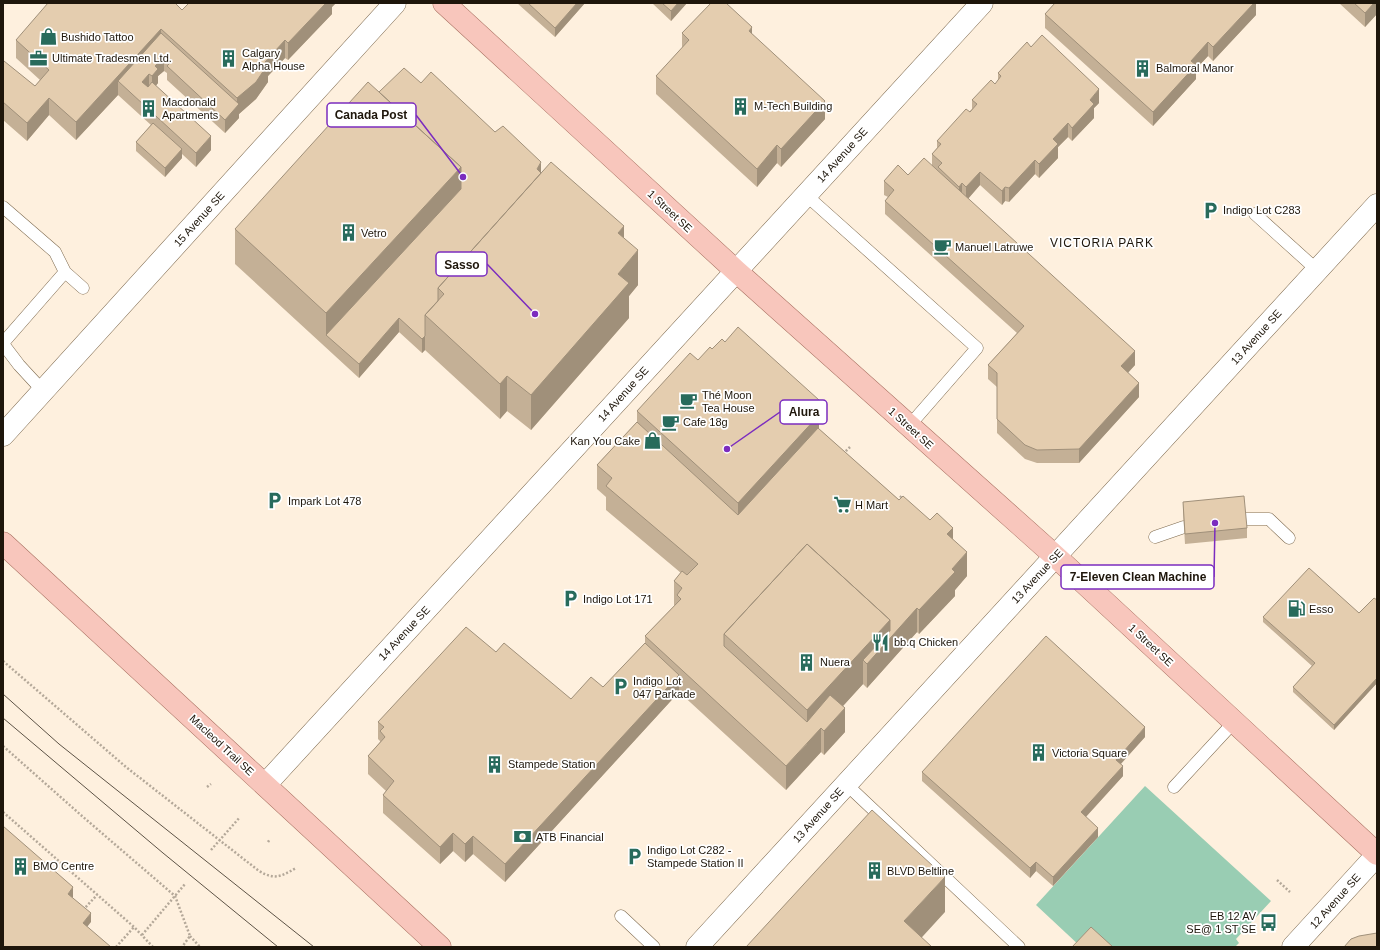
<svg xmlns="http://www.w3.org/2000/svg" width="1380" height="950" viewBox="0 0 1380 950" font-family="Arial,sans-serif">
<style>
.green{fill:#99cdb3}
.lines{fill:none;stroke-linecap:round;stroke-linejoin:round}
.lane-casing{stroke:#7e6a4f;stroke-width:13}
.street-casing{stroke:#7e6a4f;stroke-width:23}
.secondary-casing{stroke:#7e6a4f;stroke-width:23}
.primary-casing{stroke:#a87061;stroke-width:23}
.path{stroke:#b4a899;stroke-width:2.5;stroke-dasharray:2 2;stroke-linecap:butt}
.lane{stroke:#fff;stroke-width:12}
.street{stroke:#fff;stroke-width:22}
.secondary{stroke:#fff;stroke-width:22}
.primary{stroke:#f8c6bc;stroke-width:22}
.tram{stroke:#5d5346;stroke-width:1}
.wall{fill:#c4b096}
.shaded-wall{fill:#a0907a}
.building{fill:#e4cdaf;stroke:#a0907a}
.labels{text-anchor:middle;stroke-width:3.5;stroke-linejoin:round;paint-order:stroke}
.poi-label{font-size:11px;fill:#1e160b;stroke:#fff;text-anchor:start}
.street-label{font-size:11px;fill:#1e160b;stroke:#fff}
.neighbourhood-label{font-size:12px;letter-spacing:1px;fill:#1e160b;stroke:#fff}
.leader{fill:none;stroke:#7b2cbf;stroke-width:1.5}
.callout-dot{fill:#7b2cbf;stroke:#fff;stroke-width:1.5}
.callout{fill:#fff;stroke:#7b2cbf;stroke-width:1.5}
.callout-label{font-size:12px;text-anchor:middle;font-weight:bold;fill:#1e160b}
</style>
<rect width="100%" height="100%" fill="#fef0de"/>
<!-- green -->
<path class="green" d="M1145,786L1271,901L1236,939L1239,943L1235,947H1081L1036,905Z"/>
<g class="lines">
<defs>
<path id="lane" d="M806,195L977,348L909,426
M3,207L55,252L65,272L83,288
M1255,214L1317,270
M3,343L65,272
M3,344L19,365L43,391
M1245,519H1269L1289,538
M1155,537L1184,527
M846,784L1019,947
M1174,787L1234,722
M621,916L654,947"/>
<path id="street" d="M3,435L395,3
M265,785L982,3
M697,947L1377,205"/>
<path id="secondary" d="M1293,947L1377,855"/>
<path id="primary" d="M444,3L736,271L1055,556L1377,854
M3,543L440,947"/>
</defs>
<!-- lane casing -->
<use href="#lane" class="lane-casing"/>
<!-- street casing -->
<use href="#street" class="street-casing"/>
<!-- secondary casing -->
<use href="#secondary" class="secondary-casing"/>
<!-- primary casing -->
<use href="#primary" class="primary-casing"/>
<!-- path -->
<path class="path" d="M843,454L850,447
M898,501L902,495
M3,661L126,767L259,871C275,880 280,877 296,868
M3,746L82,816L175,896L190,936L182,947
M207,787L211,784
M3,812L134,927L153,947
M268,842L270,839
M211,850L240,817
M1277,880L1290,892
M83,910L97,895
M142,935L185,884
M190,936L200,947
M116,947L134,927"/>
<!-- lane -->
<use href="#lane" class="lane"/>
<!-- street -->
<use href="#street" class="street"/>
<!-- secondary -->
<use href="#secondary" class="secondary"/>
<!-- primary -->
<use href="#primary" class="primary"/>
<!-- tram -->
<path class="tram" d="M3,694L59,744L314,947
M3,718L163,853L278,947"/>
</g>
<!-- wall -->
<path class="wall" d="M189,3H336L332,7V14L288,60L285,58L268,76V82L256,99L239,114V118L225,133L167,80V73L164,71L158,76V83L156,86L211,150L196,167L182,154V158L165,177L136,151V142L151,125L118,95L76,140L49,115L27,141L3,120V62L35,86L40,80L16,58V40L182,10Z
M517,3H585L555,37Z
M652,3H687L671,21Z
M1256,3V15L1213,61L1208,56L1196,69V79L1153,126L1045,28V14Z
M1339,3H1377V14L1365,27Z
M682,33L752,34L825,119L781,167L777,163L757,187L656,94V76L682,48Z
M1031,47L1099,103L1094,108V118L1072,141L1068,137L1058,147V158L1039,178L1035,174L1009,202L1005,201L1002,205L980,185L968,199L1135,365L1128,373L1139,397L1079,463H1037L1025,459L997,433V387L988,379V365L1017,333L885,214V201L888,197L884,195V181L908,175L932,166V154L937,148V141L972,109V100L995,84L998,81V73Z
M421,83L495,132L541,173L624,238L638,285L629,296V318L531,430L507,411L500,419L425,350L422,353L399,332L359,378L235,264V229L379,92Z
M698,360L819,429L899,500L930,520L953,539L967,576L955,590V596L919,634L917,632L867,688L863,684L843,706L845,732L824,755L821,752L786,790L679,692L505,882L473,854L465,862L453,851L440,864L383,813V795L386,791L368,774V756L380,742V741L378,739V722L496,652L571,699L603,687L645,643V636L675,605H674V581L681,573L606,510V497L597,489V465L637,422V411Z
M1183,502L1247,528V538L1185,544L1183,511Z
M1377,600V683L1334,730L1293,692V687L1312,666L1263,622V617L1359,613Z
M1145,737L1121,764L1123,776L1086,817L1098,837L1053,886L1036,871L1030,878L922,781V772Z"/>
<!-- shaded-wall -->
<path class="shaded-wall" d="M326,3H336L332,7V14L288,60V43Z
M577,3H585L555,37V28Z
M678,3H687L671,21V11Z
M1254,3H1256V15L1213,61V47Z
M1374,3H1377V14L1365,27V13Z
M752,27V44L749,31Z
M161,29V47L118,81V95L76,140V122Z
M285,40V58L268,76V82L256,99L239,114V118L225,133V120L237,106V98L265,62Z
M1208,42V56L1196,69V79L1153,126V112L1191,61Z
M164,57V71L158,76V83L152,90V76L155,66Z
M149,74V87L142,96V82Z
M1099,89V103L1094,108V118L1072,141V128L1090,100Z
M49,98V115L27,141V123Z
M825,101V119L781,167V149Z
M1068,123V137L1058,147V158L1039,178V164L1053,139Z
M211,136V150L196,167V153Z
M777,145V163L757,187V169Z
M182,149V158L165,177V168Z
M1035,160V174L1009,202V188Z
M541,162V176L537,169Z
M461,167V202L326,335V313Z
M980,172V185L966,201V187Z
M962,183V197L959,201V187Z
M1005,187V201L1002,205V191Z
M624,226V261L618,233Z
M638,250V285L629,296V318L531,430V395L618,274Z
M399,318V332L359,378V364Z
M425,336V350L422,353V339Z
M1135,351V365L1121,380V366Z
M507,376V411L500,419V384Z
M1139,383V397L1079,463V449Z
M819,400V435L738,539V503L810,410Z
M953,528V552L947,534Z
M967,552V576L955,590V596L919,634V610L952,569Z
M917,608V632L867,688V664L863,660V684L822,729L821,728V752L786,790V766L807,744V710L890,620Z
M679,675V692L505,882V864Z
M1377,678V683L1334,730V725Z
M845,708V732L824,755V731Z
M1145,727V737L1116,769V760Z
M1123,766V776L1081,822V812Z
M1098,828V837L1053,886V877Z
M453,833V851L440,864V847Z
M473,836V854L465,862V844Z
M1036,862V871L1030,878V868Z
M945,877V912L913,947L904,921Z
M73,887V897L68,903V894Z
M91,913V922L83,932V923Z"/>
<!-- building -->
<path class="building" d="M48,3H175L182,10L189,3H326L288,43L285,40L265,62L268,64L256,82L237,98L161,29L76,122L49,98L27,123L3,102V62L4,61L35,86L49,70L16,40Z
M528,3H577L555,28Z
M662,3H678L671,11Z
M711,3H726L752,27L749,31L825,101L781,149L777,145L757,169L656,76L689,40L682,33Z
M1055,3H1254L1213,47L1208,42L1191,61L1196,65L1153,112L1045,14Z
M1354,3H1374L1365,13Z
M161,33L239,104L225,120L167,66L170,63L164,57L155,66L158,69L152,76L149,74L142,82L148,87L152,82L211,136L196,153L118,81Z
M1042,35L1099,89L1090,100L1094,104L1072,128L1068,123L1053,139L1058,144L1039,164L1035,160L1009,188L1005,187L1002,191L980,172L966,187L962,183L959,187L938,167L942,163L932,154L941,144L937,141L966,109L970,112L977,104L972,100L991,80L995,84L1001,76L998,73L1027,42L1031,47Z
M404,68L421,83L431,72L495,132L503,126L541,162L537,169L541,173L438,288V301L425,315V336L422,339L399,318L359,364L326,335L461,189V167L379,92Z
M368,82L461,167L326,313L235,229Z
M153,123L182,149L165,168L136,142Z
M924,158L1135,351L1121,366L1139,383L1079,449L1037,450L1025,445L997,419V373L988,365L1024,326L885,201L894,190L884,181L898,165L908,175Z
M551,162L624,226L618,233L638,250L618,274L629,283L531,395L507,376L500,384L425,315L444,294L438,288Z
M738,327L819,400L810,410L818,416L738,503L637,411L690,353L698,360L710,347L712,349L722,339L725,342Z
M637,422L738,515L818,428L899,500L903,496L930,520L937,513L953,528L947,534L967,552L952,569L955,572L919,610L917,608L867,664L863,660L890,631V620L807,544L724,634V646L807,722L830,695L845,708L824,731L821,728L786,766L645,636L681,599L677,595L682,588L674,581L682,571L687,575L698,564L606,486L612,478L597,465Z
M1244,496L1247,528L1185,534L1183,502Z
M807,544L890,620L807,710L724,634Z
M1309,568L1359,613L1374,598L1377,600V678L1334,725L1293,687L1315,663L1263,617Z
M466,627L496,652L504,643L571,699L591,677L603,687L645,643L679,675L505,864L473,836L465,844L453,833L440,847L383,795L394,781L368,756L385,737L380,731L384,727L378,722Z
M1046,636L1145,727L1116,760L1123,766L1081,812L1098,828L1053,877L1036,862L1030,868L922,772Z
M872,810L945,877L904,921L932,947H746Z
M3,826L73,887L68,894L91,913L83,923L111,947H3Z
M1091,927L1113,947H1072Z
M1377,933V947H1344L1351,939L1359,936Z"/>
<!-- icons -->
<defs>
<symbol id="shop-bare" viewBox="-9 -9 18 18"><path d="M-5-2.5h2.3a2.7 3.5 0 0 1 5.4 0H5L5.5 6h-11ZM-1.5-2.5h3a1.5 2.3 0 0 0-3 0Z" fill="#286b5c" stroke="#fff" stroke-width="2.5" paint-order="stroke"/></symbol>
<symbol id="office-bare" viewBox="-9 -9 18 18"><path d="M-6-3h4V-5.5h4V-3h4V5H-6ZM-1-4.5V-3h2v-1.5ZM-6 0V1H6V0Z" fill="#286b5c" stroke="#fff" stroke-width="2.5" paint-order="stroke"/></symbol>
<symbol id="building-bare" viewBox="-9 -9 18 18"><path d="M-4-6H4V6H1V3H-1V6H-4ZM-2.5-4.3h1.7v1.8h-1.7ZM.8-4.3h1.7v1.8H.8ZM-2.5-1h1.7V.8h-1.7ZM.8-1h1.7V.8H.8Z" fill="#286b5c" stroke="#fff" stroke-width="2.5" paint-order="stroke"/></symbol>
<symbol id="parking-bare" viewBox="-9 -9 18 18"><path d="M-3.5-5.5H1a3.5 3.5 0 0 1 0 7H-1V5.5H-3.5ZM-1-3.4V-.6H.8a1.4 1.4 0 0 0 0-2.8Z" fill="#286b5c" stroke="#fff" stroke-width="2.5" paint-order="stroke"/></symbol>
<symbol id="cafe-bare" viewBox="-9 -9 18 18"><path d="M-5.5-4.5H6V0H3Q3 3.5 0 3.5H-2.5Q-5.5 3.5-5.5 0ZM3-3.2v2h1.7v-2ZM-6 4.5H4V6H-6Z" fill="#286b5c" stroke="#fff" stroke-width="2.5" paint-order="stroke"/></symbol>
<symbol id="supermarket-bare" viewBox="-9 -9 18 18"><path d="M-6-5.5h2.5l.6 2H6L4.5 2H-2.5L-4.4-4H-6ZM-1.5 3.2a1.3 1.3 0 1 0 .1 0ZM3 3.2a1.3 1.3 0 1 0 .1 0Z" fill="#286b5c" stroke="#fff" stroke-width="2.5" paint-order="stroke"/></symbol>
<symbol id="fuel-bare" viewBox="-9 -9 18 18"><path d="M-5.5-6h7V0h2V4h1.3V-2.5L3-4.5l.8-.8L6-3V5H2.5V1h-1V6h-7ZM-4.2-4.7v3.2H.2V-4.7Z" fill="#286b5c" stroke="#fff" stroke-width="2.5" paint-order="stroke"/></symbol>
<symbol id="restaurant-bare" viewBox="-9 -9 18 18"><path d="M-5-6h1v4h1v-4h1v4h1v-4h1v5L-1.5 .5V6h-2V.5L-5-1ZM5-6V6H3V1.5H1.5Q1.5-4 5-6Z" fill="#286b5c" stroke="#fff" stroke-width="2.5" paint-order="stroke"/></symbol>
<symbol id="bank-bare" viewBox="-9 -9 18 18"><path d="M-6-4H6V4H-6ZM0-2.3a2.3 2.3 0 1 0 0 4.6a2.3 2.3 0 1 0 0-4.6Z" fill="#286b5c" stroke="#fff" stroke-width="2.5" paint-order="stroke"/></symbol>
<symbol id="bus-bare" viewBox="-9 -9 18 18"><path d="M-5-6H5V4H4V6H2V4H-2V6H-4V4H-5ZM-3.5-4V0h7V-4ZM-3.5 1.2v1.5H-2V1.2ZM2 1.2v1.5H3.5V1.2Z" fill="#286b5c" stroke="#fff" stroke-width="2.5" paint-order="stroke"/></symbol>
</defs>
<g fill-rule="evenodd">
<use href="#shop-bare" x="36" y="24" width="25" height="25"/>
<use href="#office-bare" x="26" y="46" width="25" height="25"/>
<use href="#building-bare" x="216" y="46" width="25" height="25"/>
<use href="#building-bare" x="1130" y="56" width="25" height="25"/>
<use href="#building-bare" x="728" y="94" width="25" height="25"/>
<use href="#building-bare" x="136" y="96" width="25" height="25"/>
<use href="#parking-bare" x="1198" y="198" width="25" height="25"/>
<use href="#building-bare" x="336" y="220" width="25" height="25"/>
<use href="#cafe-bare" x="930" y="234" width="25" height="25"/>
<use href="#cafe-bare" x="676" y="388" width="25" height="25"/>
<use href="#cafe-bare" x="658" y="410" width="25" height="25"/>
<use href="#shop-bare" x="640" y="428" width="25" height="25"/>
<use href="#parking-bare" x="262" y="488" width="25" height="25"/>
<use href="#supermarket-bare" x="830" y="492" width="25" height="25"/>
<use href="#parking-bare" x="558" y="586" width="25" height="25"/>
<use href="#fuel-bare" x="1284" y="596" width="25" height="25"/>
<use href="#restaurant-bare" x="868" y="630" width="25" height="25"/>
<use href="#building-bare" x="794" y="650" width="25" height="25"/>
<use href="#parking-bare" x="608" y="674" width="25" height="25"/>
<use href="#building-bare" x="1026" y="740" width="25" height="25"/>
<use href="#building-bare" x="482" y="752" width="25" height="25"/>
<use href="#bank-bare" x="510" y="824" width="25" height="25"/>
<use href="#parking-bare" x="622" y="844" width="25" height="25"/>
<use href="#building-bare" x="8" y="854" width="25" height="25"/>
<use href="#building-bare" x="862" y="858" width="25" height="25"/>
<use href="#bus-bare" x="1256" y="910" width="25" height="25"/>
</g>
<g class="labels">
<!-- poi labels -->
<g class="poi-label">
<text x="61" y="41">Bushido Tattoo</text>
<text x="242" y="57">Calgary<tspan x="242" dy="13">Alpha House</tspan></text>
<text x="52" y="62">Ultimate Tradesmen Ltd.</text>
<text x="1156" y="72">Balmoral Manor</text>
<text x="162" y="106">Macdonald<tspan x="162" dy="13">Apartments</tspan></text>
<text x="754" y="110">M-Tech Building</text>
<text x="1223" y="214">Indigo Lot C283</text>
<text x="361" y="237">Vetro</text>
<text x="955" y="251">Manuel Latruwe</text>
<text x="702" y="399">Thé Moon<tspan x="702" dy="13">Tea House</tspan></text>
<text x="683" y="426">Cafe 18g</text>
<text x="640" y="445" text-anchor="end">Kan You Cake</text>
<text x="288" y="505">Impark Lot 478</text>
<text x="855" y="509">H Mart</text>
<text x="583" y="603">Indigo Lot 171</text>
<text x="1309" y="613">Esso</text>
<text x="894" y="646">bb.q Chicken</text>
<text x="820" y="666">Nuera</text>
<text x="633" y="685">Indigo Lot<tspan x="633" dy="13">047 Parkade</tspan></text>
<text x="1052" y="757">Victoria Square</text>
<text x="508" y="768">Stampede Station</text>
<text x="536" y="841">ATB Financial</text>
<text x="647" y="854">Indigo Lot C282 -<tspan x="647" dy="13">Stampede Station II</tspan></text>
<text x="33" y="870">BMO Centre</text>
<text x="887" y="875">BLVD Beltline</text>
<text x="1256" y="920" text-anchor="end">EB 12 AV<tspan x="1256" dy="13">SE@ 1 ST SE</tspan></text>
</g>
<!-- street labels -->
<g class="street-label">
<text transform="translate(842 155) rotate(-48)" y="4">14 Avenue SE</text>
<text transform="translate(670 211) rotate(43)" y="4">1 Street SE</text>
<text transform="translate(199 219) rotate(-48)" y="4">15 Avenue SE</text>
<text transform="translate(1256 337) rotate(-48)" y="4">13 Avenue SE</text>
<text transform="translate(623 394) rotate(-48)" y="4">14 Avenue SE</text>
<text transform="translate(911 428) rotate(42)" y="4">1 Street SE</text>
<text transform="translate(1037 576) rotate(-47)" y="4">13 Avenue SE</text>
<text transform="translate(404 633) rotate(-47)" y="4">14 Avenue SE</text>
<text transform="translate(1151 645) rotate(43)" y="4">1 Street SE</text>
<text transform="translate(222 745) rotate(43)" y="4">Macleod Trail SE</text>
<text transform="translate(818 815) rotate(-48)" y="4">13 Avenue SE</text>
<text transform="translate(1335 901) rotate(-48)" y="4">12 Avenue SE</text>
</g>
<!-- neighbourhood labels -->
<g class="neighbourhood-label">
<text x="1102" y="247">VICTORIA PARK</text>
</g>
</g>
<!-- callouts -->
<path class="leader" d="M463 177L416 115M535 314L487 264M727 449L780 412M1215 523L1214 577"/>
<g class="callout-dot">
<circle cx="463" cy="177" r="4"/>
<circle cx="535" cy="314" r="4"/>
<circle cx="727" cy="449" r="4"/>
<circle cx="1215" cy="523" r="4"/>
</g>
<g class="callout">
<rect x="327" y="103" width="89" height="24" rx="4"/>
<rect x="436" y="252" width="51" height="24" rx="4"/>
<rect x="780" y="400" width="47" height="24" rx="4"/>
<rect x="1061" y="565" width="153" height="24" rx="4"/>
</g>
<g class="callout-label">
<text x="371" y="119">Canada Post</text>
<text x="462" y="269">Sasso</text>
<text x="804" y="416">Alura</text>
<text x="1138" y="581">7-Eleven Clean Machine</text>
</g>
<!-- border -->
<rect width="1380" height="950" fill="none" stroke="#1e160b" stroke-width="8"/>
</svg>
